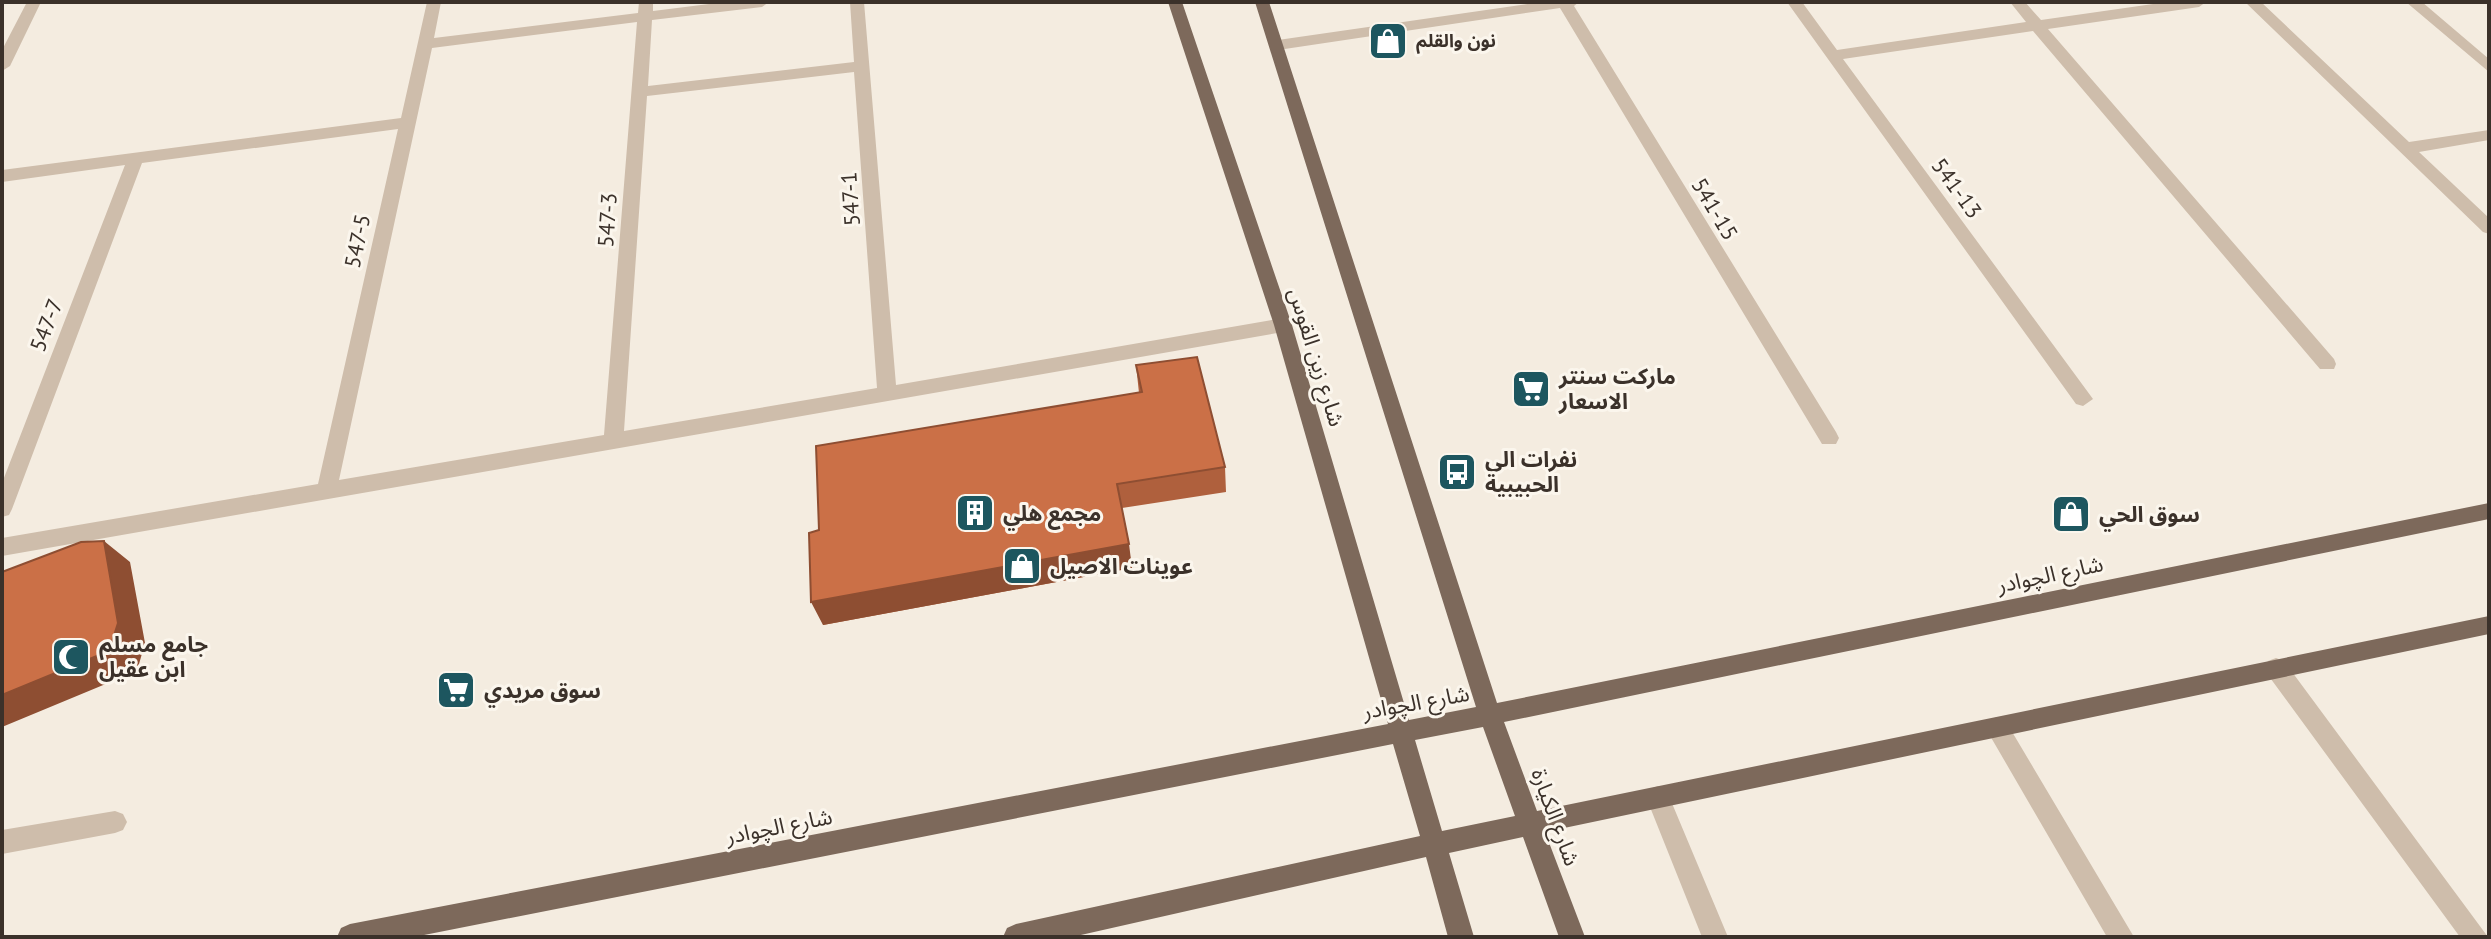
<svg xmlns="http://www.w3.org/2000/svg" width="2491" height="939" viewBox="0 0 2491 939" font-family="'PT Sans','Noto Sans Arabic',sans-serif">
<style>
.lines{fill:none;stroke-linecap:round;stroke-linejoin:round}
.service{fill:#cebdab;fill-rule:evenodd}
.minor{fill:#cebdab;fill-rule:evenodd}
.primary{fill:#7d695b;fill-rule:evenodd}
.wall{fill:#af603d}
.shaded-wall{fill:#8e4e32}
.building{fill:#cb7047;stroke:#8e4e32;stroke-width:2}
.labels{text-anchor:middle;stroke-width:6;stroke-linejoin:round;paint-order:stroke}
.far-poi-label{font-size:18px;font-weight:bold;fill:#3b312a;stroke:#fbf6ed;text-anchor:start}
.street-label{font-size:22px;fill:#3b312a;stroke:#fbf6ed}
.poi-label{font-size:22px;font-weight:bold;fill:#3b312a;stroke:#fbf6ed;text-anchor:start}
</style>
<rect width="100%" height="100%" fill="#f4ece0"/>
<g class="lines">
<!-- service -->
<path class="service" d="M1658,786L1666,789L1728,937H1702L1646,797L1650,789Z
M115,811L123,814L127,822L123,830L115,833L2,854V830Z"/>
<!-- minor -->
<path class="minor" d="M27,2H41L10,66L2,71V50Z
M427,2H441L434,38L638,13L639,2H653V11L725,2H769L762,7L652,20L648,86L854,62L850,2H864L896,385L1283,318L1292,325L1283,332L2,556V538L318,484L398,129L142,163L12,509L9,515L2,517V483L125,165L2,182V170L401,118ZM637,22L604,435L339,480L432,48ZM854,72L877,388L624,431L647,96Z
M1541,2H1579L1574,6L1836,432L1839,438L1836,444H1822L1560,8L1278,50L1270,45L1278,40Z
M1787,2H1802L1837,50L2026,22L2010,2H2025L2041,20L2167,2H2206L2199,7L2048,29L2334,359L2336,364L2334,369H2320L2033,31L1843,59L2093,399L2083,406L2076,404Z
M2245,2H2261L2409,142L2489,130V140L2419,152L2489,218V234L2483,232Z
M2406,2H2422L2489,59V72Z
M2276,658L2284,661L2488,937H2460L2268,675L2265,668L2268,661Z
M1997,717L2005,720L2134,937H2107L1989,734L1986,727L1989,720Z"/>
<!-- primary -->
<path class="primary" d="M1168,2H1182L1292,325L1409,720L1476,707L1255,2H1269L1497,703L2489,503V519L1504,722L1537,811L2489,616V634L1545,832L1585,937H1559L1523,837L1449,853L1474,937H1448L1426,857L1072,937H1003L1007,928L1016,924L1420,836L1393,744L414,937H337L341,928L350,924L1388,724L1274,325ZM1483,727L1515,816L1442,831L1415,740Z"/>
</g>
<!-- wall -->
<path class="wall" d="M1136,365L1225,467L1226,492L1122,508L1132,568L823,625L819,530L1139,393Z"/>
<!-- shaded-wall -->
<path class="shaded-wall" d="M104,541L130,562L145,643L137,671L2,727V695Z
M1129,544L1132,568L823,625L811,602Z"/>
<!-- building -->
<path class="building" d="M1197,357L1225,467L1117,484L1129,544L811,602L809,533L819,530L816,446L1142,392L1136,365Z
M104,541L118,623L109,651L2,695V572L81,542Z"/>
<!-- icons -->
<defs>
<symbol id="shop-square" viewBox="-11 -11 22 22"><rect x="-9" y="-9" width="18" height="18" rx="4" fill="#1d565f" stroke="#fbf6ed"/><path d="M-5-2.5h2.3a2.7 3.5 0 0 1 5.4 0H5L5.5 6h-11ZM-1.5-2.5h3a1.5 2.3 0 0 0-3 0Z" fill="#fff"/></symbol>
<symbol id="supermarket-square" viewBox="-11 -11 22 22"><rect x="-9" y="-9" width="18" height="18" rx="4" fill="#1d565f" stroke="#fbf6ed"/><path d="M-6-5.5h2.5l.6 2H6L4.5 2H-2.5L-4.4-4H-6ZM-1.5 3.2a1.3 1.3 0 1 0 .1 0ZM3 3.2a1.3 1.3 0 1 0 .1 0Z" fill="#fff"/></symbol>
<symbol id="bus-square" viewBox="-11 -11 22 22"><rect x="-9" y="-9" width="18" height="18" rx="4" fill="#1d565f" stroke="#fbf6ed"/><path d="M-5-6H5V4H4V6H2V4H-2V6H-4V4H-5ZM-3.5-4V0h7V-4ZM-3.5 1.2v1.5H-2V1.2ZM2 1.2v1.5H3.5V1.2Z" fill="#fff"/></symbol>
<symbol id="building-square" viewBox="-11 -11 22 22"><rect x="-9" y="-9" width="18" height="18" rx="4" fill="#1d565f" stroke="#fbf6ed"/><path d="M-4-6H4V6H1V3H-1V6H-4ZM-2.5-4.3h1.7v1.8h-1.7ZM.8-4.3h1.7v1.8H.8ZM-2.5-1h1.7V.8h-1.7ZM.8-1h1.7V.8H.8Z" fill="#fff"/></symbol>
<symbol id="mosque-square" viewBox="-11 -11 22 22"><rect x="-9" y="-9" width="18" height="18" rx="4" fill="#1d565f" stroke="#fbf6ed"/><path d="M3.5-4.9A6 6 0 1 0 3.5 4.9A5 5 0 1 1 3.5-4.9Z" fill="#fff"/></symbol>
</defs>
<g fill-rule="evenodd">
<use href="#shop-square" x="1366" y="19" width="44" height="44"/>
<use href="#supermarket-square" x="1509" y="367" width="44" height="44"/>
<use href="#bus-square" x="1435" y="450" width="44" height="44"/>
<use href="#building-square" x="953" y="491" width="44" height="44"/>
<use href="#shop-square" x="2049" y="492" width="44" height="44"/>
<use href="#shop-square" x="1000" y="544" width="44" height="44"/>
<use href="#mosque-square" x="49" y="635" width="44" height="44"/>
<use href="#supermarket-square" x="434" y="668" width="44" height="44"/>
</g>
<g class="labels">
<!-- far-poi labels -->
<g class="far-poi-label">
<text x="1416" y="47">نون والقلم</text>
</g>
<!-- street labels -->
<g class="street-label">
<text transform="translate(1957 188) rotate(54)" y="8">541-13</text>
<text transform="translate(850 199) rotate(-94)" y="8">547-1</text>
<text transform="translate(1715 209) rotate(59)" y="8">541-15</text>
<text transform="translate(607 220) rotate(-86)" y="8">547-3</text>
<text transform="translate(357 241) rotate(-78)" y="8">547-5</text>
<text transform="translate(46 325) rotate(-69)" y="8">547-7</text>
<text transform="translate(1317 357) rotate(73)" y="8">شارع زين القوس</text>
<text transform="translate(2050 574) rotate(-12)" y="8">شارع الچوادر</text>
<text transform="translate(1416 702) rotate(-10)" y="8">شارع الچوادر</text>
<text transform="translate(1556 817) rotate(70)" y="8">شارع الكيارة</text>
<text transform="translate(779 826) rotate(-11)" y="8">شارع الچوادر</text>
</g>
<!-- poi labels -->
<g class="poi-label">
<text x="1559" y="384">ماركت سنتر<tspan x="1559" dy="25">الاسعار</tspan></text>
<text x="1485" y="467">نفرات الى<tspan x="1485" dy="25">الحبيبية</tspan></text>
<text x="1003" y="521">مجمع هلي</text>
<text x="2099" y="522">سوق الحي</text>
<text x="1050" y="574">عوينات الاصيل</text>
<text x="99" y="652">جامع مسلم<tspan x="99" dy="25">ابن عقيل</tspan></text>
<text x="484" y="698">سوق مريدي</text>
</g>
</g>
<!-- border -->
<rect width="2491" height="939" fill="none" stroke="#3b312a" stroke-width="8"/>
</svg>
